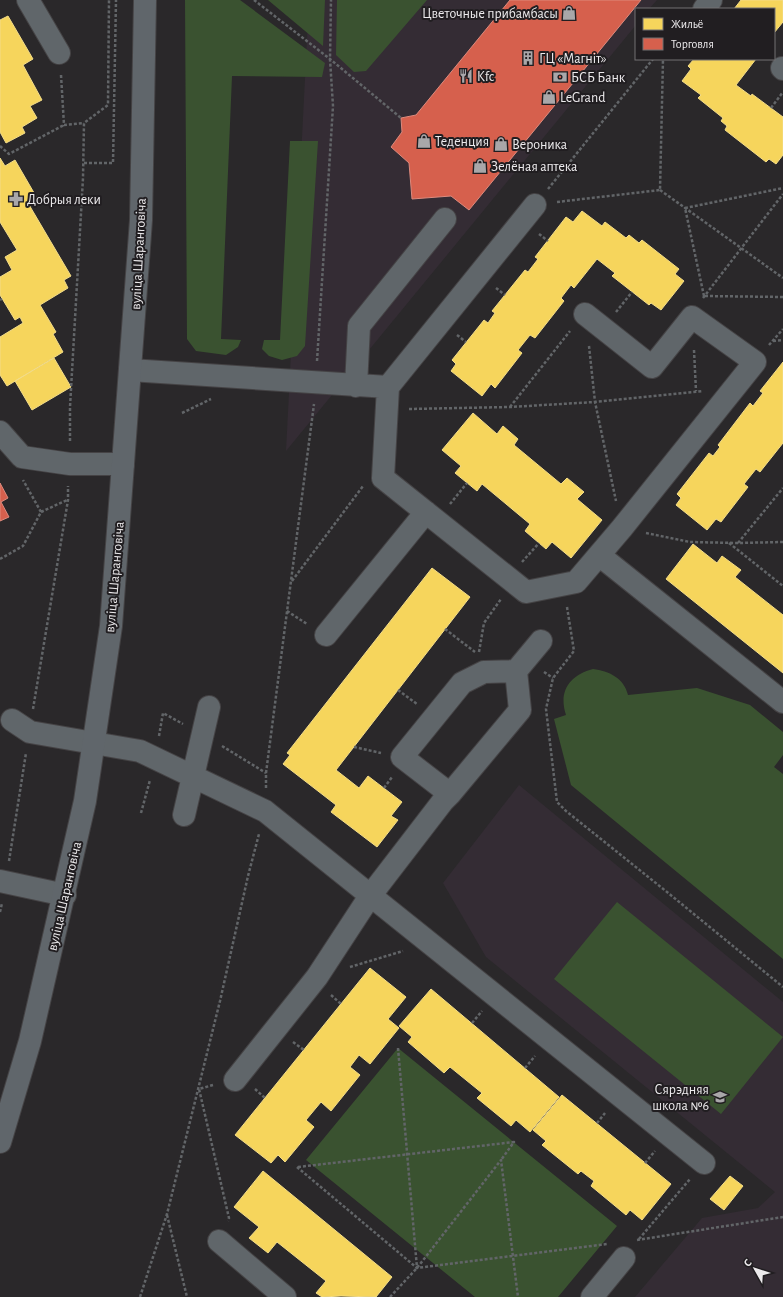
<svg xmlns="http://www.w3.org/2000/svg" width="783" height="1297" viewBox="0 0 783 1297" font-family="'Alegreya Sans',sans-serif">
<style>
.built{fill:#342c34}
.green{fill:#3a5230}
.homes{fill:#f6d55c;stroke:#f3dc88}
.shops{fill:#d6604d;stroke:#dd8a7d}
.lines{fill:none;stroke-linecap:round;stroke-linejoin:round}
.minor-casing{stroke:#454345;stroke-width:24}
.major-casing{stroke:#454345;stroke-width:24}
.path{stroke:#626568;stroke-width:2.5;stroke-dasharray:3 2;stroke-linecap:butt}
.minor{stroke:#60666a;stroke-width:22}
.major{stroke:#60666b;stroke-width:22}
.labels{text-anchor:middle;stroke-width:4;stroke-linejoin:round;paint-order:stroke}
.poi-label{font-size:14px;fill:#edebed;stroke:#211e21;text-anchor:start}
.street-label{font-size:14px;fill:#edebed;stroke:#211e21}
</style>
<rect width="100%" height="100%" fill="#2a282a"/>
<!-- built -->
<path class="built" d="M309,0H657L649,9H636V25L286,451Z
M519,785L783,1002V1297H635L702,1218L758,1208L775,1192L486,957L443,883Z"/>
<!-- green -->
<path class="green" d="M185,0H240L325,63L322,77L232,76L221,339L241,340L238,347L226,355L196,351L187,339Z
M268,0H325L323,46Z
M337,0H427L366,71L354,72L336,55Z
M290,141H318L305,346L297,356L282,360L269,356L262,349L264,340H280Z
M593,669C609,671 624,678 628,695L697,688L750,705L783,732V755L774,767L783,774V959L571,785L554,719L566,715C558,691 570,675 593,669Z
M617,902L783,1037L721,1114L554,979Z
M398,1048L617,1226L558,1297H475L306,1160Z"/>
<!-- homes -->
<path class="homes" d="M741,0H783V22L774,33V9H734Z
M8,16L33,59L23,65L42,100L30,106L37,118L22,127L25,133L6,143L0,132V20Z
M694,59H756L736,85L751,96L752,94L783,117V155L776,164L769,159L766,162L725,130L727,126L721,121L723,118L698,98L701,95L682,81L691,69L688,66Z
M0,158L5,166L15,160L37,198L28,203L71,276L64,280L68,288L40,305L56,332L53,334L63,352L7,386L0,375V337L23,323L20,317L15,320L0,295V277L12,270L5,257L17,250L0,222Z
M582,211L602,226L605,222L626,238L629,235L639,243L642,240L679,269L675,274L684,281L661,310L651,303L649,305L612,276L615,273L597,259L574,288L571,285L561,298L564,301L535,338L530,335L518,350L522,353L495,388L491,384L482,396L451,371L456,364L452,360L484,320L488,323L495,313L492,311L525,270L528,272L538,259L535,257L566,217L573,222Z
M54,358L71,387L32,410L15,381Z
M783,362V443L760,472L756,469L744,484L748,487L721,522L716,519L707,530L676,505L681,498L677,494L709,453L713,456L720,447L718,445L750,403L753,406L763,393L760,391Z
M473,413L497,434L503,426L518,439L514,445L561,484L567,478L584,492L577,499L602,520L571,558L552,542L546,549L525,531L530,524L482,484L477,491L455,473L461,466L442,450Z
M693,544L717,563L722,556L741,570L735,577L783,615V673L666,579Z
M432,568L470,597L336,770L359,788L368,776L402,802L391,816L398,820L377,847L331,812L336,805L283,764L290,755L287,753Z
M370,968L406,997L388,1019L399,1028L370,1064L359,1055L350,1067L360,1075L331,1111L321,1102L306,1120L314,1127L285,1162L278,1155L271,1163L235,1135Z
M431,989L559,1097L530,1132L516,1120L511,1126L477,1098L482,1093L450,1067L444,1073L408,1042L412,1037L399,1026Z
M562,1095L671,1184L642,1220L630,1210L626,1215L591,1186L594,1181L581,1171L578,1174L542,1145L546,1141L533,1130Z
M263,1171L392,1277L376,1297L341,1296L322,1297L316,1293L326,1281L277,1242L268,1253L249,1238L259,1227L234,1207Z
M730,1176L743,1186L724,1210L710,1199Z"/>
<!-- shops -->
<path class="shops" d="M510,0H641L469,210L451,196L412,199L409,163L391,147L402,132L401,118L416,115Z
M0,483L8,498L1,502L9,517L0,521Z"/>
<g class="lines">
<defs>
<path id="minor" d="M28,0L59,53
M704,9L711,0
M782,68L783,69
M535,205L388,387L383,478L526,592L576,582L622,528L755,362L692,317L652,367L585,314
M130,370L388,387
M356,386L359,326L445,219
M0,432L22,457L70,464H123
M599,555L783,702
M326,635L426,512
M516,671L541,641
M12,720L30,732L140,751L265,811L704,1163
M184,815L209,707
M0,881L65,895
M235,1080L317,977L370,896L443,801L450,794L520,710L516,671L484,672L462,683L402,757L450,794
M219,1241L285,1297
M592,1297L624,1258"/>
<path id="major" d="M0,1142L30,1041L85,801L111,626L141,220L145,0"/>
</defs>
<!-- minor casing -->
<use href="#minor" class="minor-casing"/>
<!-- major casing -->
<use href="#major" class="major-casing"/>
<!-- path -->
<path class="path" d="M254,0L330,59L401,118
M61,75L64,125L84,123
M771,108L783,92
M0,146L9,154L64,125
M84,163H113L116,0
M548,189L653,59
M660,190L783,278
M557,202L660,190L663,59
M539,234L548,241
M496,288L505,295
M704,296L685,208L783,188
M705,296L783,297
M703,298L783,194
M0,300L2,299
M616,312L632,292
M457,335L466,342
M773,341L783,340
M769,345L783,329
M589,346L595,402L616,501
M694,350L696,391
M317,361L333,106L330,59L331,0
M510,407L570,331
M409,409L510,407L595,402L703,391
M182,413L211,399
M70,441V407L83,178L84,123L108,105L109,0
M450,504L467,483
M41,512L67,500
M646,533L690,542L738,543L783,542
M729,543L783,586
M738,543L783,488
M0,559L23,546L41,512L23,480
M522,562L539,543
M292,581L363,486
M567,607L574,651L553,678L546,709L557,802L566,811L667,892L783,987
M287,611L307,624
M445,629L475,652
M479,652L484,623L501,599
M544,672L553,678
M398,690L417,704
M33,709L68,500V486
M159,736L163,713L183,724
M222,746L266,773
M354,747L381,753
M266,788V773L314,404
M384,788L392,777
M141,813L150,780
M9,861L26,753
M0,912L2,903
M350,967L403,951
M331,995L341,1004
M472,1023L482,1011
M293,1042L304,1050
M398,1048L417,1268
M525,1068L535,1056
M213,1085L199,1089L229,1218L228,1221
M255,1089L265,1098
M597,1123L605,1113
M645,1163L655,1151
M297,1167L417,1268L607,1244
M298,1167L514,1142L501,1160
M167,1215L187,1297
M639,1239L690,1179
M637,1240L783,1217
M140,1297L167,1214L220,1001L248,876L259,834
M390,1297L417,1268L501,1160L518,1297"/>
<!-- minor -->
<use href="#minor" class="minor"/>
<!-- major -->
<use href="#major" class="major"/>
</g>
<!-- icons -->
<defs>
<symbol id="shop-bare" viewBox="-9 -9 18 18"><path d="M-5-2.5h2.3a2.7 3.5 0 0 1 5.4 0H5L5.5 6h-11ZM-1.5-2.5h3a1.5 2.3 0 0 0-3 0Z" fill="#a9a7a9" stroke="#211e21" stroke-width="2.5" paint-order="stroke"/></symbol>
<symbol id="building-bare" viewBox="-9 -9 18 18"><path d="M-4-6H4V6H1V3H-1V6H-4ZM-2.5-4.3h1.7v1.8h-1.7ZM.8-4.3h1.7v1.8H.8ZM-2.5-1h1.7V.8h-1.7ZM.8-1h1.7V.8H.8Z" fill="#a9a7a9" stroke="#211e21" stroke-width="2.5" paint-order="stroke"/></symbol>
<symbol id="restaurant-bare" viewBox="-9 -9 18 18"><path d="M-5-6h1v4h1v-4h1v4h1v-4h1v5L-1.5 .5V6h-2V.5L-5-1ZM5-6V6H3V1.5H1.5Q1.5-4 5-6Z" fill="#a9a7a9" stroke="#211e21" stroke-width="2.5" paint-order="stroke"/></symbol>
<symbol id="bank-bare" viewBox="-9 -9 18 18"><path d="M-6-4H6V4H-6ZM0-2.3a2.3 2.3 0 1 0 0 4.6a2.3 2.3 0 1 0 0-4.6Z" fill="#a9a7a9" stroke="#211e21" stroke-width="2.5" paint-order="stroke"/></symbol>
<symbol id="pharmacy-bare" viewBox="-9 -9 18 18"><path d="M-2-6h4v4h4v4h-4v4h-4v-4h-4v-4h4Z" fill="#a9a7a9" stroke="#211e21" stroke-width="2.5" paint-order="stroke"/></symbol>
<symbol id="school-bare" viewBox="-9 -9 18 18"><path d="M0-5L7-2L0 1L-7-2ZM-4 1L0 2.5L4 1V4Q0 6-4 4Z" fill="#a9a7a9" stroke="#211e21" stroke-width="2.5" paint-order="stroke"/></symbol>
</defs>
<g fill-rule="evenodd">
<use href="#shop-bare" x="559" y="3" width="20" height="20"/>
<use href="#building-bare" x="518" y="48" width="20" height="20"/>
<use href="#restaurant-bare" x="456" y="66" width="20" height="20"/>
<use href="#bank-bare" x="550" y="67" width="20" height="20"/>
<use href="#shop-bare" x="539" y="87" width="20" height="20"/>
<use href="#shop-bare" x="414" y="131" width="20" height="20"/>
<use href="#shop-bare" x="491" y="134" width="20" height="20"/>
<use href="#shop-bare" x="470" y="156" width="20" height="20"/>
<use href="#pharmacy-bare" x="6" y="189" width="20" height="20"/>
<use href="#school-bare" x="710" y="1087" width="20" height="20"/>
</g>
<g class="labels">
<!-- poi labels -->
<g class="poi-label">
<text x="558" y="18" text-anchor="end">Цветочные прибамбасы</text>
<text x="539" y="63">ГЦ «Магніт»</text>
<text x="477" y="81">Kfc</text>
<text x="571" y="82">БСБ Банк</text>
<text x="560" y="102">LeGrand</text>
<text x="435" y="146">Теденция</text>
<text x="512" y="149">Вероника</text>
<text x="491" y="171">Зелёная аптека</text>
<text x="27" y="204">Добрыя леки</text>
<text x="709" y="1094" text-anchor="end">Сярэдняя<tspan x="709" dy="16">школа №6</tspan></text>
</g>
<!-- street labels -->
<g class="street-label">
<text transform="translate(138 254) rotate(-87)" y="5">вуліца Шаранговіча</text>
<text transform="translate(114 577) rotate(-85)" y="5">вуліца Шаранговіча</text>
<text transform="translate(64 896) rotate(-77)" y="5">вуліца Шаранговіча</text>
</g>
</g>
<!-- legend -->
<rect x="635" y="8" width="140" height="52" fill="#211e21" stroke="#737073"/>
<rect x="643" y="18" width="20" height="12" fill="#f6d55c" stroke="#737073"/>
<text x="671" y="28" font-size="12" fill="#edebed">Жильё</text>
<rect x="643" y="38" width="20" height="12" fill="#d6604d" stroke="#737073"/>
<text x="671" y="48" font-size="12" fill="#edebed">Торговля</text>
<!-- north arrow -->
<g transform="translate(755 1269) rotate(309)" stroke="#211e21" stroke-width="3" paint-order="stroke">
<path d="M0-3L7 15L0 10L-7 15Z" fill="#edebed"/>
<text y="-6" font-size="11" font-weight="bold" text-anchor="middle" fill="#edebed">С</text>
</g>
</svg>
